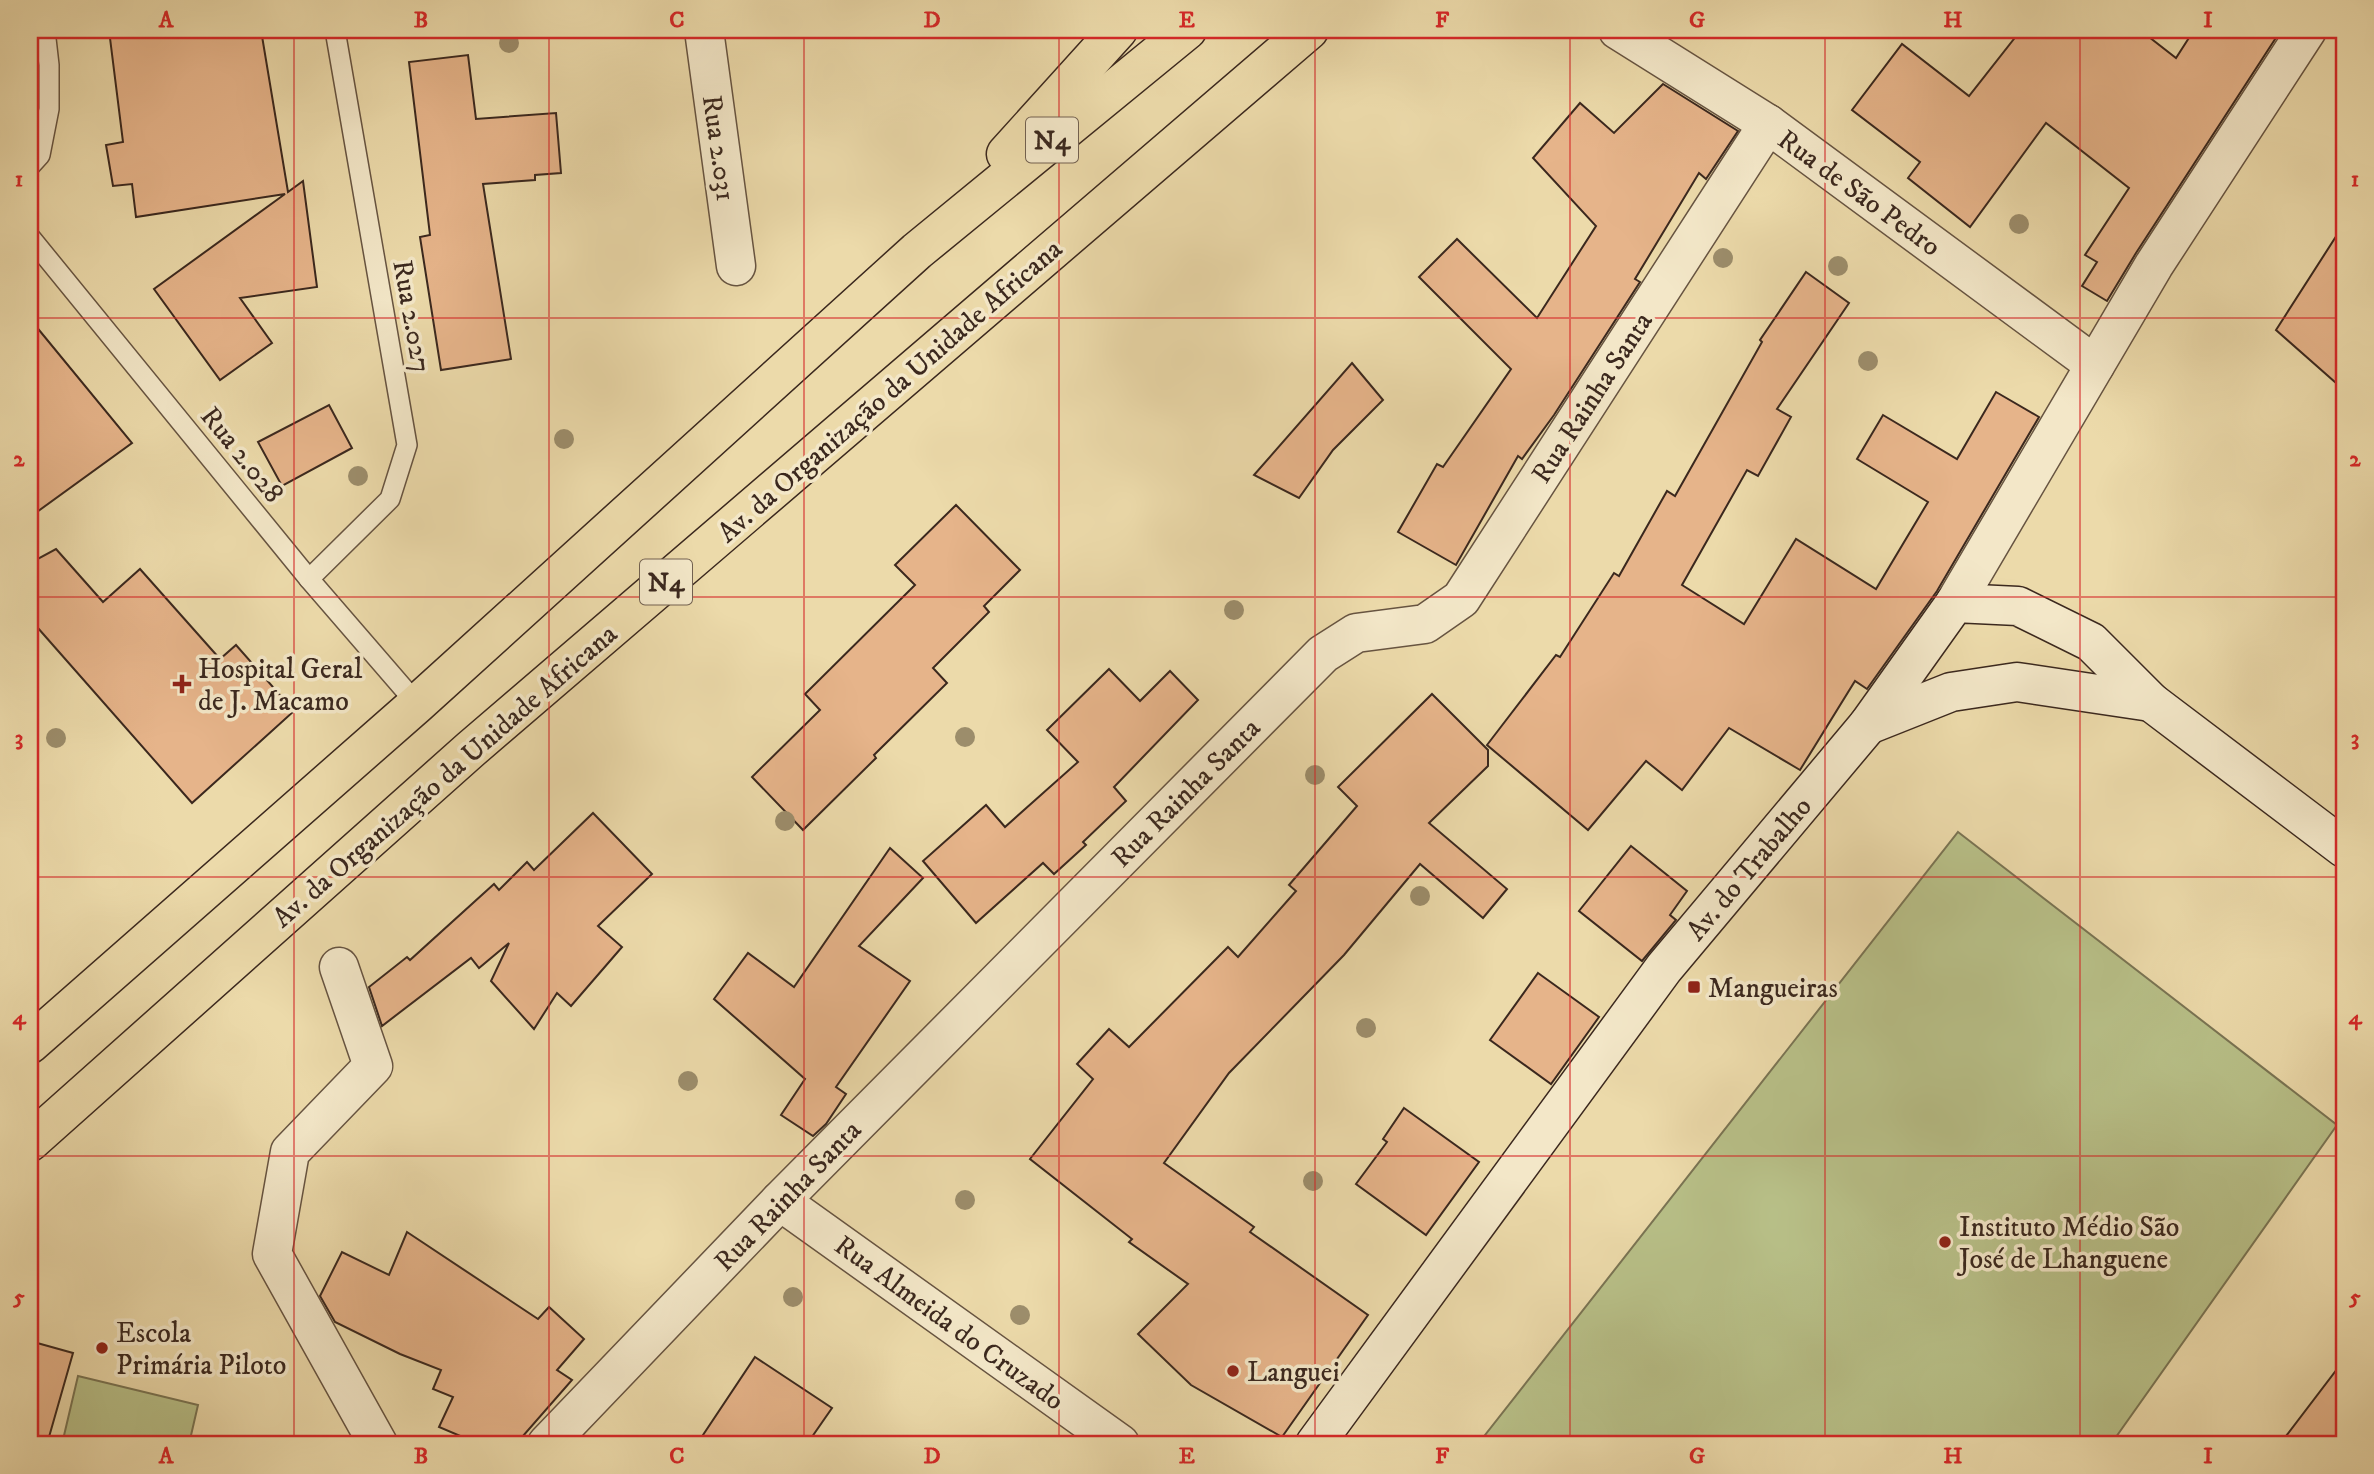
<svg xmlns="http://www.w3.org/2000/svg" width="2374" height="1474" font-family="'IM FELL DW Pica',serif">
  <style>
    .green { fill: #b8c088; stroke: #7a7453; stroke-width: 2 }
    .building { fill: #e6b48a; stroke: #3b281e; stroke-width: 2 }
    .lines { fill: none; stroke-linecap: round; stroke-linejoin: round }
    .lane-casing { stroke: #675441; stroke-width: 22 }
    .street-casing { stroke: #675441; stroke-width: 41 }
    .secondary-casing { stroke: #3b281e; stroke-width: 41 }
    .highway-casing { stroke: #3b281e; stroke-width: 41 }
    .lane { stroke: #f3e7c8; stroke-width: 19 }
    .street { stroke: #f3e7c8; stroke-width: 38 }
    .secondary { stroke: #f3e7c8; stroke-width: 38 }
    .highway { stroke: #ecdaaa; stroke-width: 38 }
    .tree { fill: #9c8d6b }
    .grid { fill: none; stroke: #d62828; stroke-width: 2; stroke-opacity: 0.55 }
    .poi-dot { fill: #8f2418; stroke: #f3e7c8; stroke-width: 2.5 }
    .labels { text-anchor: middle; stroke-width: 7; stroke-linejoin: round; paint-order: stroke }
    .shield { fill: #f3e7c8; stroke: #726151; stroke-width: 2 }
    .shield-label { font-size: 26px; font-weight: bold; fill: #3b281e }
    .street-label { font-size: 28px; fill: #3b281e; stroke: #f3e7c8 }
    .poi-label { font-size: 28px; fill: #3b281e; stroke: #f3e7c8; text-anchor: start }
    .neatline { fill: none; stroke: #d62828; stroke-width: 2.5 }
    .grid-label { font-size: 23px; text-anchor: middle; font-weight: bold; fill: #d62828 }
  </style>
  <rect width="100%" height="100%" fill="#ecdaaa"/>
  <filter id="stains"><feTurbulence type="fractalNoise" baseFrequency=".00286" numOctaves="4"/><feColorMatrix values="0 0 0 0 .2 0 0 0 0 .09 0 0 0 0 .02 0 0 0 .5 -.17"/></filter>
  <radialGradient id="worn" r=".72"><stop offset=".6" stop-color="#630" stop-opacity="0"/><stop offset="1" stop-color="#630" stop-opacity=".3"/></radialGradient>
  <!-- green -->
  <g class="green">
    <polygon points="1958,832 2337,1125 2111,1444 1478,1444"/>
    <polygon points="78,1376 198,1405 189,1444 62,1444"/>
  </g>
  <!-- building -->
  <g class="building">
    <polygon points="109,30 261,30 288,192 303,181 317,287 240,298 272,343 220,380 154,289 285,194 136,217 132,184 113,186 106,145 123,142"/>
    <polygon points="2021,30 2140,30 2176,58 2194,30 2281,30 2136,253 2107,301 2082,286 2097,262 2085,255 2129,188 2046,123 1970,227 1908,178 1920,162 1852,110 1902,44 1969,96"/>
    <polygon points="468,55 476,119 556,113 561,173 535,175 535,180 483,184 511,359 441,370 420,237 430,235 409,62"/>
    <polygon points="1663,84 1738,131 1706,179 1699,173 1635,279 1640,282 1554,415 1522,459 1518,456 1456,565 1398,532 1437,464 1443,467 1511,369 1419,277 1457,239 1537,318 1596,226 1533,158 1580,103 1614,133"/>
    <polygon points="2344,224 2344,390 2276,330"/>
    <polygon points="1806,272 1849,303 1777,409 1791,417 1758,476 1747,470 1682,585 1744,624 1796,539 1876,589 1928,502 1857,459 1883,415 1957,459 1996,392 2039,417 1937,591 1867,689 1855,681 1800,770 1729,728 1682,790 1646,761 1588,830 1487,745 1556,655 1560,657 1614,573 1619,576 1667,491 1675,496 1762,342 1760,340"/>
    <polygon points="30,319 132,443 30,517"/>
    <polygon points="1352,363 1383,400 1333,450 1299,498 1254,475"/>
    <polygon points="329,405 352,448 282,486 258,442"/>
    <polygon points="956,505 1020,570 984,606 989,612 933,668 947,683 874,755 876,758 803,830 752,777 820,710 805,694 915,585 895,565"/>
    <polygon points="56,549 103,602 140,569 220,659 236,645 294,711 192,803 30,619 30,563"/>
    <polygon points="1109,669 1140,701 1170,671 1198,700 1114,787 1126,801 1083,842 1086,845 1054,874 1043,863 976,923 923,861 986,805 1005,827 1078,762 1047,730"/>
    <polygon points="1432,694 1488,750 1488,766 1429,823 1507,889 1483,918 1420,864 1344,955 1229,1073 1164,1163 1254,1227 1250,1232 1368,1315 1282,1437 1191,1385 1138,1334 1188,1284 1129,1242 1132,1239 1030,1159 1093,1079 1077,1064 1109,1029 1129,1047 1228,947 1238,957 1296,891 1289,885 1357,806 1338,787"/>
    <polygon points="593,813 652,874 598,926 622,947 571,1006 557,993 534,1029 491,981 509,943 479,968 471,958 382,1026 369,987 407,957 410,960 494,884 499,890 527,862 534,870"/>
    <polygon points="1631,846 1687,891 1670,915 1676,920 1642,961 1579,911"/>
    <polygon points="890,848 923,878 859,946 910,981 836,1087 846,1094 826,1124 813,1136 781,1115 805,1079 714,999 748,953 794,987"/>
    <polygon points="1538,973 1599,1017 1551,1084 1490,1040"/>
    <polygon points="1404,1108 1479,1162 1426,1235 1356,1184 1387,1142 1383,1139"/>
    <polygon points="407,1232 538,1319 549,1307 584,1339 557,1370 572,1380 516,1444 479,1444 439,1427 453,1397 433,1389 441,1370 400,1354 335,1322 320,1296 342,1252 389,1275"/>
    <polygon points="30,1341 73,1353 47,1444 30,1444"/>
    <polygon points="755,1357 832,1408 807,1444 697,1444"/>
    <polygon points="2344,1360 2344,1444 2280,1444"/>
  </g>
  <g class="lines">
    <!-- lane casing -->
    <g class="lane-casing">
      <g id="lane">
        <polyline points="30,166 40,155 49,109 49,65 45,30"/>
        <polyline points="30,237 309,579 417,704"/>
        <polyline points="309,579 390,499 407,445 335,30"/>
      </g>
    </g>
    <!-- street casing -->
    <g class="street-casing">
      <g id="street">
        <polyline points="704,30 736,266"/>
        <polyline points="1618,30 1768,124 2095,365"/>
        <polyline points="1955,603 2154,265 2307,30"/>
        <polyline points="339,967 373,1066 290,1152 272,1254 378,1444"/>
        <polyline points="780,1201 1120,1444"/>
        <polyline points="547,1444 780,1201 1323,654 1356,633 1425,624 1461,599 1768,124"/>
      </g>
    </g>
    <!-- secondary casing -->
    <g class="secondary-casing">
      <g id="secondary">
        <polyline points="1868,725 1951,692 2017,682 2151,702"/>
        <polyline points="1315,1444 1664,968 1868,725 1955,603 2018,606 2091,642 2151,702 2344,848"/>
      </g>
    </g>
    <!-- highway casing -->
    <g class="highway-casing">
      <g id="highway">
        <polyline points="1006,154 1118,30"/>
        <polyline points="30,1044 417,704 917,251 1187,30"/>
        <polyline points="30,1142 471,749 1309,30"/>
      </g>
    </g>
    <!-- lane -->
    <use href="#lane" class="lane"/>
    <!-- street -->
    <use href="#street" class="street"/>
    <!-- secondary -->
    <use href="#secondary" class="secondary"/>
    <!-- highway -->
    <use href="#highway" class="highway"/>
  </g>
  <!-- trees -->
  <g class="tree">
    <circle cx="509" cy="43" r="10"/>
    <circle cx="2019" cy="224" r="10"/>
    <circle cx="1723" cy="258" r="10"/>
    <circle cx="1838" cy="266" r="10"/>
    <circle cx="1868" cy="361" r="10"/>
    <circle cx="564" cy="439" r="10"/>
    <circle cx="358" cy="476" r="10"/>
    <circle cx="1234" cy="610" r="10"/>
    <circle cx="965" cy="737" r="10"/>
    <circle cx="56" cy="738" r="10"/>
    <circle cx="1315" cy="775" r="10"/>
    <circle cx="785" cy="821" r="10"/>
    <circle cx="1420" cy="896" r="10"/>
    <circle cx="1366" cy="1028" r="10"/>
    <circle cx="688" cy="1081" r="10"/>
    <circle cx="1313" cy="1181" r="10"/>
    <circle cx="965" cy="1200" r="10"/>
    <circle cx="793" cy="1297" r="10"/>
    <circle cx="1020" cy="1315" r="10"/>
  </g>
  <!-- grid -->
  <path class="grid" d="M294,30V1444M549,30V1444M804,30V1444M1059,30V1444M1315,30V1444M1570,30V1444M1825,30V1444M2080,30V1444M30,318H2344M30,597H2344M30,877H2344M30,1156H2344"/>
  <!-- markers -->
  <g class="poi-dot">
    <path d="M178.5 673.5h7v7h7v7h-7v7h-7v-7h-7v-7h7z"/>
    <rect x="1687" y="980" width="14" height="14" rx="3.5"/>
    <circle cx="1945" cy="1242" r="7"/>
    <circle cx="102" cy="1348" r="7"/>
    <circle cx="1233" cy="1371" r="7"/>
  </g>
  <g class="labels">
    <!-- shield labels -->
    <g class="shield">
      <rect x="1026" y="117.5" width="52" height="45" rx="5"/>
      <rect x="640" y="559.5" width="52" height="45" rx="5"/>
    </g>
    <g class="shield-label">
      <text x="1052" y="149">N4</text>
      <text x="666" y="591">N4</text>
    </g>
    <!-- street labels -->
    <g class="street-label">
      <text transform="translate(720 148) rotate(82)" y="10">Rua 2.031</text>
      <text transform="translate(1860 192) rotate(36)" y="10">Rua de São Pedro</text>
      <text transform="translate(413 316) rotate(80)" y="10">Rua 2.027</text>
      <text transform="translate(889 390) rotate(-41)" y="10">Av. da Organização da Unidade Africana</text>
      <text transform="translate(1591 397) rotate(-57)" y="10">Rua Rainha Santa</text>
      <text transform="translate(243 454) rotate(51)" y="10">Rua 2.028</text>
      <text transform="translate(444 775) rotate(-41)" y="10">Av. da Organização da Unidade Africana</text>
      <text transform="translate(1185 792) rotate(-45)" y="10">Rua Rainha Santa</text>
      <text transform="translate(1748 868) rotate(-50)" y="10">Av. do Trabalho</text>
      <text transform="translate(787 1195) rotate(-46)" y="10">Rua Rainha Santa</text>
      <text transform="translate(950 1322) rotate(36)" y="10">Rua Almeida do Cruzado</text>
    </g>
    <!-- poi labels -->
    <g class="poi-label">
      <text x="198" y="678">Hospital Geral<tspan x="198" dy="32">de J. Macamo</tspan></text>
      <text x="1708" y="997">Mangueiras</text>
      <text x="1959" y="1236">Instituto Médio São<tspan x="1959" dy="32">José de Lhanguene</tspan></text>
      <text x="116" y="1342">Escola<tspan x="116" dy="32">Primária Piloto</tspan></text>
      <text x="1247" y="1381">Languei</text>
    </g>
  </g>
  <!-- margin -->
  <rect width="2374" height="1474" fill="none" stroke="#ecdaaa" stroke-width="77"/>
  <rect x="38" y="38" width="2298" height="1398" class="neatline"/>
  <g class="grid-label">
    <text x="166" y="27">A</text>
    <text x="421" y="27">B</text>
    <text x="677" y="27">C</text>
    <text x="932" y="27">D</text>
    <text x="1187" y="27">E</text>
    <text x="1442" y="27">F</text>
    <text x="1697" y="27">G</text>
    <text x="1953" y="27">H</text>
    <text x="2208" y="27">I</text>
    <text x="19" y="186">1</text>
    <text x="2355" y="186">1</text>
    <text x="19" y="466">2</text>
    <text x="2355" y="466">2</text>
    <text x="19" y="745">3</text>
    <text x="2355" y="745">3</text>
    <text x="19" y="1024">4</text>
    <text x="2355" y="1024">4</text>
    <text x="19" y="1304">5</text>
    <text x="2355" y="1304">5</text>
    <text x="166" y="1463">A</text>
    <text x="421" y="1463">B</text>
    <text x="677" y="1463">C</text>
    <text x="932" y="1463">D</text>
    <text x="1187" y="1463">E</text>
    <text x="1442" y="1463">F</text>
    <text x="1697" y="1463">G</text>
    <text x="1953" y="1463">H</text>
    <text x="2208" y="1463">I</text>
  </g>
  <rect width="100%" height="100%" filter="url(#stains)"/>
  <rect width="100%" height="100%" fill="url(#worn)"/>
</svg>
